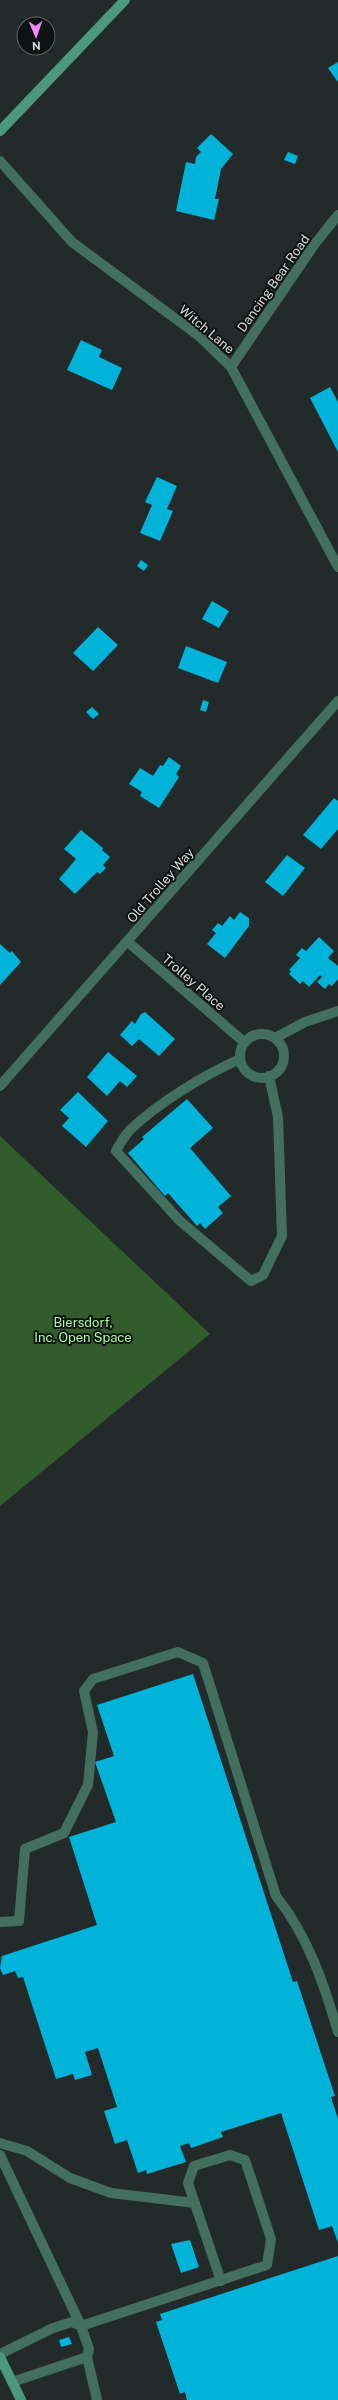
<svg xmlns="http://www.w3.org/2000/svg" width="338" height="2400" font-family="'Public Sans',sans-serif">
  <style>
    .green { fill: #335c2c }
    .building { fill: #01b3d9 }
    .lines { fill: none; stroke-linecap: round; stroke-linejoin: round }
    .lane { stroke: #43705e; stroke-width: 10 }
    .street { stroke: #43705e; stroke-width: 10 }
    .secondary { stroke: #4c987c; stroke-width: 10 }
    .labels { text-anchor: middle; stroke-width: 4; stroke-linejoin: round; paint-order: stroke }
    .street-label { font-size: 13px; fill: #d8dedd; stroke: #0f1212 }
    .park-label { font-size: 13px; fill: #a5fd97; stroke: #0f1212 }
  </style>
  <rect width="100%" height="100%" fill="#222b2a"/>
  <!-- green -->
  <polygon class="green" points="0,1136 210,1334 0,1506"/>
  <!-- building -->
  <g class="building">
    <polygon points="338,62 338,81 337,81 328,68"/>
    <polygon points="211,134 233,154 221,169 215,199 219,199 214,220 176,211 186,162 195,164 196,157 201,152 197,148"/>
    <polygon points="288,152 298,156 295,164 284,160"/>
    <polygon points="81,340 102,350 99,357 122,368 112,390 67,370"/>
    <polygon points="330,387 338,402 338,452 310,398"/>
    <polygon points="157,477 177,486 167,509 173,511 160,541 140,533 152,505 145,502"/>
    <polygon points="141,560 148,565 144,571 137,566"/>
    <polygon points="212,601 229,611 219,628 202,619"/>
    <polygon points="98,627 118,645 93,671 73,653"/>
    <polygon points="186,646 227,662 218,683 178,668"/>
    <polygon points="203,700 209,702 206,712 200,710"/>
    <polygon points="92,707 99,714 93,719 86,712"/>
    <polygon points="169,757 181,766 176,774 179,777 159,808 140,796 142,792 129,784 140,768 153,776 160,765 163,766"/>
    <polygon points="334,798 338,801 338,829 321,849 303,835"/>
    <polygon points="81,830 103,848 102,850 110,857 103,865 106,868 100,874 97,872 75,894 59,879 76,859 64,849"/>
    <polygon points="287,855 305,868 283,896 265,882"/>
    <polygon points="240,912 249,918 249,926 225,958 207,944 216,933 212,930 218,923 222,926 230,916 234,920"/>
    <polygon points="319,937 334,951 328,958 338,966 338,979 332,986 329,984 325,989 317,982 322,977 320,975 309,987 303,981 300,984 289,974 291,971 289,970 300,958 296,955 302,948 306,951"/>
    <polygon points="0,944 10,953 12,951 21,962 0,985"/>
    <polygon points="145,1012 175,1039 159,1056 139,1039 132,1046 120,1035 132,1021 135,1024 141,1014"/>
    <polygon points="108,1052 137,1076 127,1087 120,1081 107,1096 87,1077"/>
    <polygon points="78,1092 108,1121 86,1147 62,1126 69,1118 60,1110"/>
    <polygon points="187,1099 213,1128 190,1148 231,1196 218,1207 223,1213 205,1229 200,1223 197,1226 168,1193 165,1196 128,1153 144,1139 142,1137"/>
    <polygon points="193,1674 293,1982 297,1981 335,2096 331,2097 338,2119 338,2243 332,2226 319,2230 281,2113 221,2132 223,2137 191,2148 189,2143 180,2146 186,2162 147,2174 146,2170 138,2173 127,2140 115,2144 104,2111 117,2107 98,2048 85,2052 92,2075 75,2080 73,2074 56,2079 23,1977 18,1978 15,1971 3,1975 0,1968 2,1956 97,1925 69,1837 116,1822 95,1762 114,1756 97,1705"/>
    <polygon points="190,2240 199,2267 181,2273 171,2244"/>
    <polygon points="338,2256 338,2400 187,2400 185,2392 180,2394 156,2322 162,2320 160,2314"/>
    <polygon points="69,2337 72,2344 61,2347 59,2340"/>
  </g>
  <g class="lines">
    <!-- lane -->
    <g class="lane">
      <polyline points="275,1038 305,1022 338,1011"/>
      <path d="M240,1059C204,1075 158,1103 130,1130C124,1136 120,1144 116,1151L180,1221L251,1281L263,1275L282,1236L278,1117L269,1076"/>
      <path d="M0,1922L19,1921L25,1849L64,1833L88,1785L93,1732L84,1691L93,1679L178,1652L203,1663L276,1896C308,1936 324,1984 338,2032"/>
      <polyline points="0,2143 27,2151 70,2178 111,2193 195,2203"/>
      <polyline points="0,2155 81,2326 267,2265 271,2239 245,2160 230,2155 194,2166 188,2183 221,2281"/>
      <polyline points="0,2354 53,2328 72,2322 81,2326 89,2349 87,2357 12,2382"/>
      <polyline points="87,2357 97,2400"/>
    </g>
    <!-- street -->
    <g class="street">
      <polyline points="0,161 72,242 199,336 231,367 338,567"/>
      <polyline points="231,367 314,245 338,215"/>
      <polyline points="128,942 244,1042"/>
      <circle cx="262" cy="1056" r="22"/>
      <polyline points="0,1086 338,701"/>
    </g>
    <!-- secondary -->
    <g class="secondary">
      <polyline points="0,131 125,0"/>
      <polyline points="0,2357 21,2400"/>
    </g>
  </g>
  <g class="labels">
    <!-- street labels -->
    <g class="street-label">
      <text transform="translate(273 283) rotate(-55)" y="5">Dancing Bear Road</text>
      <text transform="translate(207 329) rotate(40)" y="5">Witch Lane</text>
      <text transform="translate(160 885) rotate(-49)" y="5">Old Trolley Way</text>
      <text transform="translate(194 982) rotate(41)" y="5">Trolley Place</text>
    </g>
    <!-- park labels -->
    <g class="park-label">
      <text x="83" y="1327">Biersdorf,<tspan x="83" dy="15">Inc. Open Space</tspan></text>
    </g>
  </g>
  <!-- north arrow -->
  <g transform="translate(36 36) rotate(178)"><circle r="19" fill="#0f1212" stroke="#5f6463"/>
  <path d="M0-3L7 15L0 10L-7 15Z" fill="#f08bf6"/>
  <text y="-6" font-size="11" font-weight="bold" text-anchor="middle" fill="#d8dedd">N</text>
  </g>
</svg>
